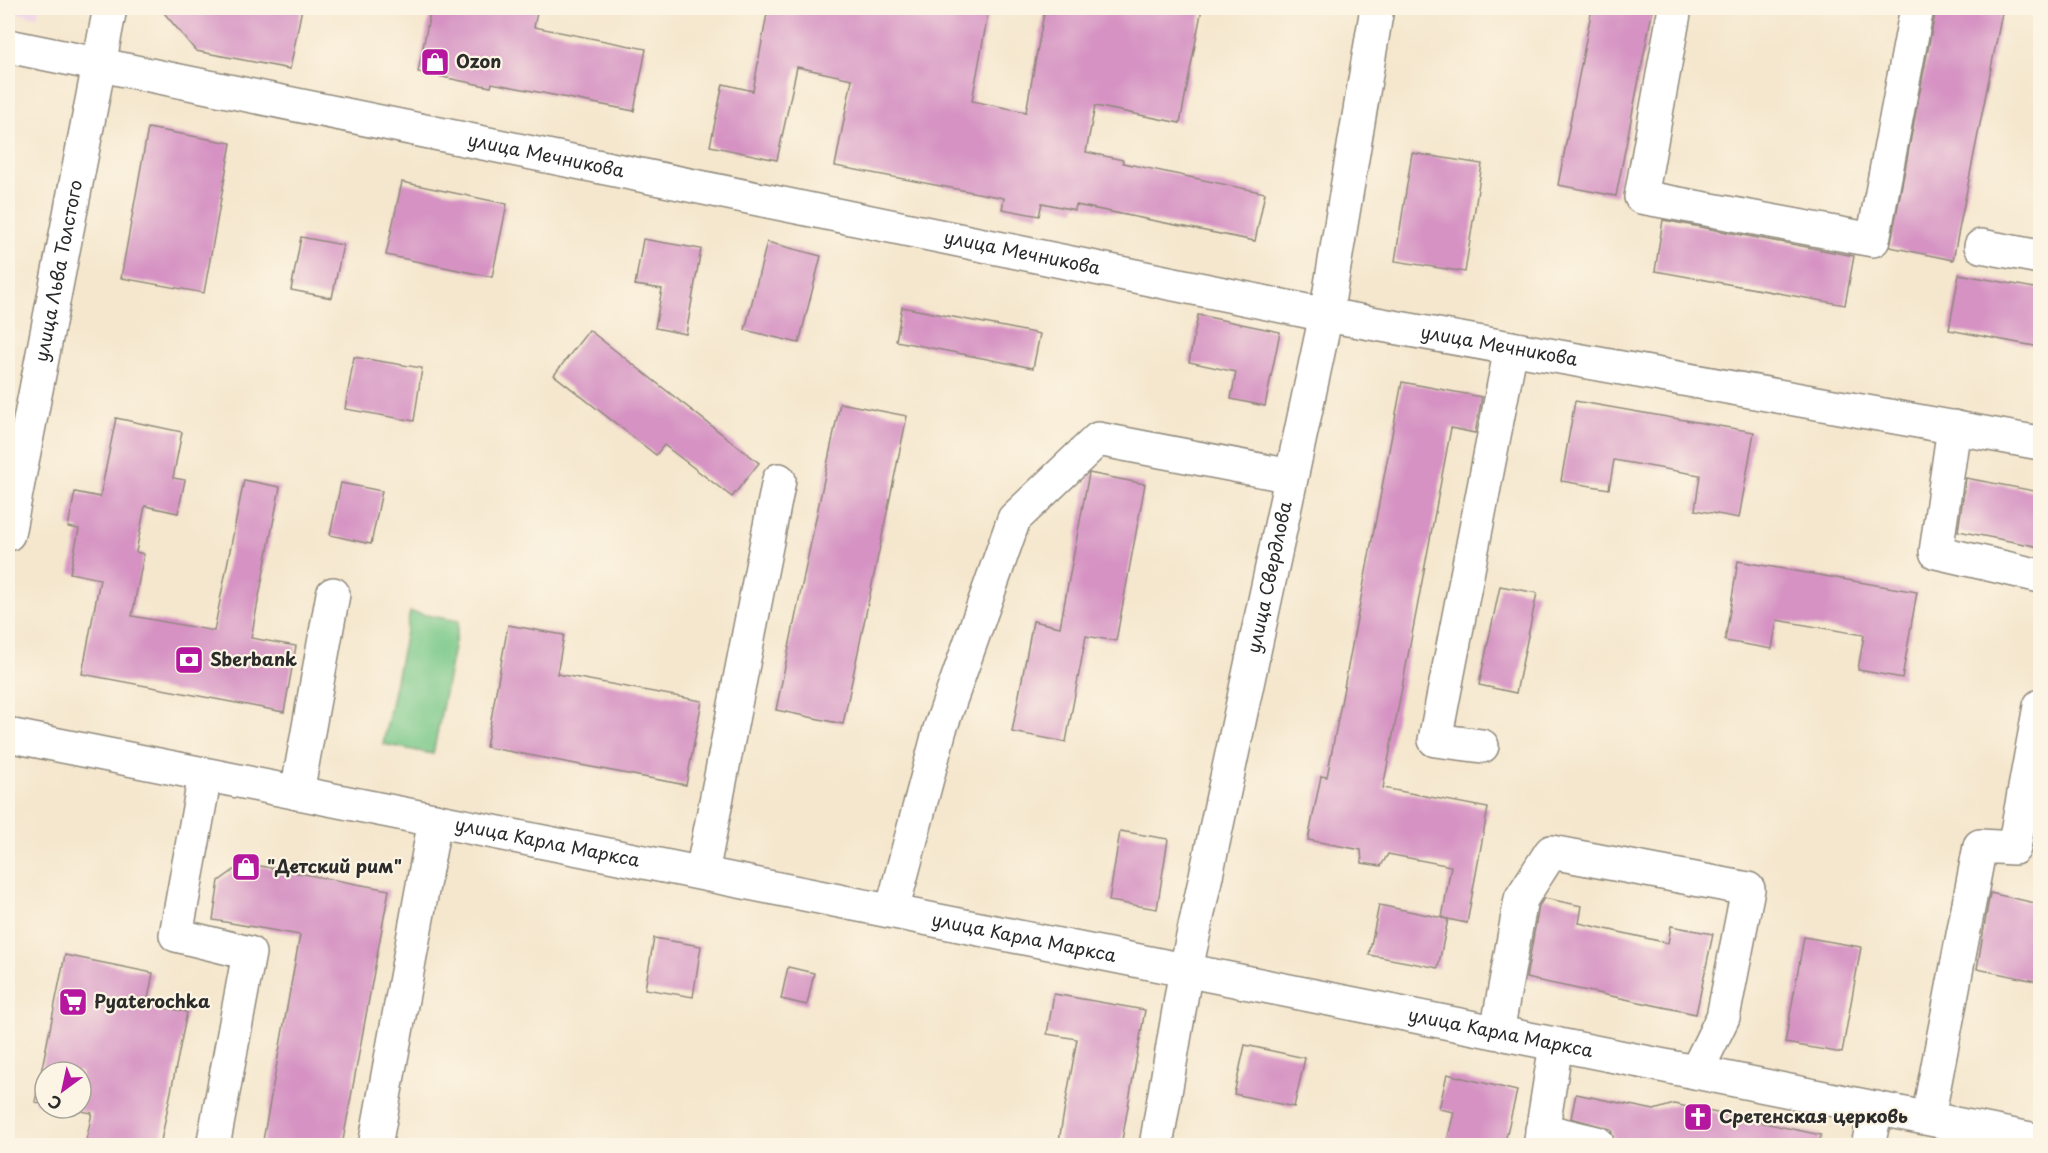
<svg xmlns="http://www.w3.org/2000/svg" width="2048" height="1153" font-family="'Playpen Sans',sans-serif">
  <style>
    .built { fill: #efd0e6 }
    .green { fill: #78c888; stroke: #527a5a; stroke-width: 1.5 }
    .building { fill: #d592c3 }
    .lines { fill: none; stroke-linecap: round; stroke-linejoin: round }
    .minor-casing { stroke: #90897c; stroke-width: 36 }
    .minor { stroke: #fff; stroke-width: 33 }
    .labels { text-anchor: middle; stroke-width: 4.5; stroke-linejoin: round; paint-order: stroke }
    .poi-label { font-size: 18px; font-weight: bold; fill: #2b2b2b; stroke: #fcf5e5; text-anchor: start }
    .street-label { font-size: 18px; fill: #2b2b2b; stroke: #fcf5e5 }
  </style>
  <rect width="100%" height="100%" fill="#fcf5e5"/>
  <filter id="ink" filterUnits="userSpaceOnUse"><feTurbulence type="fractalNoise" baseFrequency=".0167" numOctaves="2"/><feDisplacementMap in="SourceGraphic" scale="12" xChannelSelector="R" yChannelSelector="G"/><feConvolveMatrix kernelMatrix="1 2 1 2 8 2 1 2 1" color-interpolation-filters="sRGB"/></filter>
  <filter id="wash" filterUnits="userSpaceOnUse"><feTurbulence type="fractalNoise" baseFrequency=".008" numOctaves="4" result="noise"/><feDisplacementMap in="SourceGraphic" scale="24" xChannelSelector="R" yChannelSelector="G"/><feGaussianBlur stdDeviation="1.35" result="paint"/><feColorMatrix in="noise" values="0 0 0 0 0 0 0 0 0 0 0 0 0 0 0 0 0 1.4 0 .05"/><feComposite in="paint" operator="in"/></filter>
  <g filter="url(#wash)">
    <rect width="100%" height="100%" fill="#f5e7ce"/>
    <!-- built -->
    <polygon class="built" points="8,8 39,8 37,17 8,11"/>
    <!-- green -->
    <polygon class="green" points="410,612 459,621 433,754 383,744"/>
    <g id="blocks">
      <!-- building -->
      <g class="building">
        <polygon points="160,8 302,8 290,69 196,51"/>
        <polygon points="431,8 475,15 476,8 538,8 534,27 646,49 634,111 492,83 491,87 418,72"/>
        <polygon points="768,8 989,8 972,101 1026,112 1045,8 1202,8 1180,123 1095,106 1086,152 1123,160 1123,163 1265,193 1255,241 1076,205 1075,210 1042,203 1039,216 1002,209 1004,198 835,166 852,79 797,67 777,160 710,146 723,84 753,91"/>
        <polygon points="1592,8 1653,8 1616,196 1558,185"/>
        <polygon points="1936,8 2003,8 1953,260 1890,247"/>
        <polygon points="148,128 231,143 204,293 121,278"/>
        <polygon points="1412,153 1482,164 1465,272 1395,261"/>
        <polygon points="402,182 507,204 492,277 386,255"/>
        <polygon points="1663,220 1854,256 1845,305 1655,271"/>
        <polygon points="301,237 343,245 332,298 291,290"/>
        <polygon points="643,239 701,249 686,334 655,328 662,289 635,285"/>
        <polygon points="767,242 821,256 799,343 745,330"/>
        <polygon points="1959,274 2040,289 2040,347 1949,330"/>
        <polygon points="902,307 1040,334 1033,368 896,341"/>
        <polygon points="1198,315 1280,332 1265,406 1231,399 1236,372 1189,362"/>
        <polygon points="589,330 759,463 732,497 664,445 656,455 554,375"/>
        <polygon points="354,357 422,368 414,421 345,409"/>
        <polygon points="1402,382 1482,397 1475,433 1451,428 1383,788 1488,808 1467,923 1442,918 1451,866 1388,854 1381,866 1362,863 1361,850 1308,840 1321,776 1327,777"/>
        <polygon points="1575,401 1754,432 1739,518 1695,510 1700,475 1614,460 1609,489 1561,481"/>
        <polygon points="840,403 907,416 843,724 776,710"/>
        <polygon points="116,418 182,432 173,478 185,480 178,513 145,506 136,552 144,554 132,616 214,631 244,480 280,487 251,638 296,646 284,712 82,674 100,579 70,573 79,529 68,527 75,492 100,497"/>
        <polygon points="1089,473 1145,484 1116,641 1086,636 1066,742 1012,732 1033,621 1060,627"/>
        <polygon points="1966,478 2040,492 2040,547 1958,531"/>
        <polygon points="341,483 382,491 371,544 330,535"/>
        <polygon points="1738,561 1917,592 1902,678 1858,670 1864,635 1777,620 1772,649 1725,641"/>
        <polygon points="1500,586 1537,593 1516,693 1479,685"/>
        <polygon points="508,625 564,635 557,674 702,701 686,785 486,747"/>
        <polygon points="1120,831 1168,839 1157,909 1109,901"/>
        <polygon points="244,863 389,890 342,1146 262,1146 300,935 213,920 219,881"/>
        <polygon points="1990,893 2040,904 2040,982 1977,969"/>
        <polygon points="1544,898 1582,906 1579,923 1668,943 1671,926 1713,934 1696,1014 1526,978 1539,906"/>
        <polygon points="1379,905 1448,919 1438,968 1369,955"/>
        <polygon points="1804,937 1861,947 1842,1053 1785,1043"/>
        <polygon points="654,938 701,946 693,997 645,989"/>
        <polygon points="65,955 153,973 147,1004 187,1012 160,1146 85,1146 92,1113 65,1108 81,1108 81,1072 45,1072 45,1104 35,1102"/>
        <polygon points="788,967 814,973 807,1005 781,999"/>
        <polygon points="1054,994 1145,1010 1121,1146 1058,1146 1077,1039 1047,1034"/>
        <polygon points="1245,1045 1305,1058 1294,1107 1234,1094"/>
        <polygon points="1447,1074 1517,1091 1504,1146 1446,1146 1454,1112 1439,1109"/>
        <polygon points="1576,1094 1654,1110 1674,1104 1821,1135 1819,1146 1615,1146 1611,1129 1571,1118"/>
      </g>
    </g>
  </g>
  <g filter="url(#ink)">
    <use href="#blocks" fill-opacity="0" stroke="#90897c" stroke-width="1.5"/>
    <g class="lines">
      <!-- minor casing -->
      <g class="minor-casing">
        <g id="minor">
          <polyline points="1675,8 1641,197 1873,240 1917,8"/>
          <path id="s1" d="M8,46L1326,315L2040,443"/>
          <polyline points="1981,246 2040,257"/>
          <polyline points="1954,427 1936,552 2040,576"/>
          <path id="s2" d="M8,534L110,8"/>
          <path id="s3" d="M8,735L2040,1141"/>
          <polyline points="1482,746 1435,740 1511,348"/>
          <polyline points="205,775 176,935 249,953 213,1146"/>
          <polyline points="297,793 333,594"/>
          <polyline points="702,873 779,480"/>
          <polyline points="892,911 940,729 1014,519 1098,439 1291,476"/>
          <polyline points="1497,1032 1521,899 1551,852 1748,889 1723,1017 1696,1072"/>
          <polyline points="1928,1118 1980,846 2014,848 2040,706"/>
          <polyline points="1542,1130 1597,1143 1596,1146"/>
          <polyline points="375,1146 435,820"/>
          <path id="s4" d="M1156,1146L1186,969L1326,315L1377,8"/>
          <polyline points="1540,1146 1556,1044"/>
          <polyline points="1868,1146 1876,1108"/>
        </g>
      </g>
      <!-- minor -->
      <use href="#minor" class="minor"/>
    </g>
  </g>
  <!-- icons -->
  <defs>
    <g id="shop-square" transform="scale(1.5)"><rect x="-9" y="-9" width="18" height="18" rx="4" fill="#b5179e" stroke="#fcf5e5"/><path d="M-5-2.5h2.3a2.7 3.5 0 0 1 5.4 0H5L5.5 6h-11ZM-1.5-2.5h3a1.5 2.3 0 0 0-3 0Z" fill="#fff"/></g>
    <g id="bank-square" transform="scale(1.5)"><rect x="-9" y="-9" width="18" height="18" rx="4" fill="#b5179e" stroke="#fcf5e5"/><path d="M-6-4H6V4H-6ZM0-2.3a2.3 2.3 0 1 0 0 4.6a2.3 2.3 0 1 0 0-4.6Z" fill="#fff"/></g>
    <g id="supermarket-square" transform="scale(1.5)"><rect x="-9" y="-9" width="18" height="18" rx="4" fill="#b5179e" stroke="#fcf5e5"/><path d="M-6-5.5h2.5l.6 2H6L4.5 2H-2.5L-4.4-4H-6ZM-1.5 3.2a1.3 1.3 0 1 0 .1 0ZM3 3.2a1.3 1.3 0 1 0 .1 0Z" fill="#fff"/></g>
    <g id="church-square" transform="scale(1.5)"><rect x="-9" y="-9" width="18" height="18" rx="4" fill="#b5179e" stroke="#fcf5e5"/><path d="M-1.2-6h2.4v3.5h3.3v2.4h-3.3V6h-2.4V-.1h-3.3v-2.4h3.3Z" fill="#fff"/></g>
  </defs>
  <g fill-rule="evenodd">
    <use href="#shop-square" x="435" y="62"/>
    <use href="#bank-square" x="189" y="660"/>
    <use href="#shop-square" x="246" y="867"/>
    <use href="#supermarket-square" x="73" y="1002"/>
    <use href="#church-square" x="1698" y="1117"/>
  </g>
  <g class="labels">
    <!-- poi labels -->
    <g class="poi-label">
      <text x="456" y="68">Ozon</text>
      <text x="210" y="666">Sberbank</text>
      <text x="267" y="873">"Детский рим"</text>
      <text x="94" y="1008">Pyaterochka</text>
      <text x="1719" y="1123">Сретенская церковь</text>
    </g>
    <!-- street labels -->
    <g class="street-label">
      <text dy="6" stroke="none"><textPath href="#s1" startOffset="549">улица Мечникова</textPath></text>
      <text dy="6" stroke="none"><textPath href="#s1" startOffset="1035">улица Мечникова</textPath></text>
      <text dy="6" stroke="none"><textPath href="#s2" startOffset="268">улица Льва Толстого</textPath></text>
      <text dy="6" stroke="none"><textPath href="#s1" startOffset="1521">улица Мечникова</textPath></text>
      <text dy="6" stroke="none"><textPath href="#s4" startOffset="580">улица Свердлова</textPath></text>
      <text dy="6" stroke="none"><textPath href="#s3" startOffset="550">улица Карла Маркса</textPath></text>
      <text dy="6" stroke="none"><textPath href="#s3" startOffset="1036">улица Карла Маркса</textPath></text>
      <text dy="6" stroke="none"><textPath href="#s3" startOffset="1522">улица Карла Маркса</textPath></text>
    </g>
  </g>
  <!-- margin -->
  <rect width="2048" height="1153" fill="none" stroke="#fcf5e5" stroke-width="30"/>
  <!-- north arrow -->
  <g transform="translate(63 1090) rotate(213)"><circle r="28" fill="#fcf5e5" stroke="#a8a49b" stroke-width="1.5"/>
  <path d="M0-4.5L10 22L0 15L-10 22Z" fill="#b5179e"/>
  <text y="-9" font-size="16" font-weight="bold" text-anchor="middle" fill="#2b2b2b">С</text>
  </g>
</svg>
